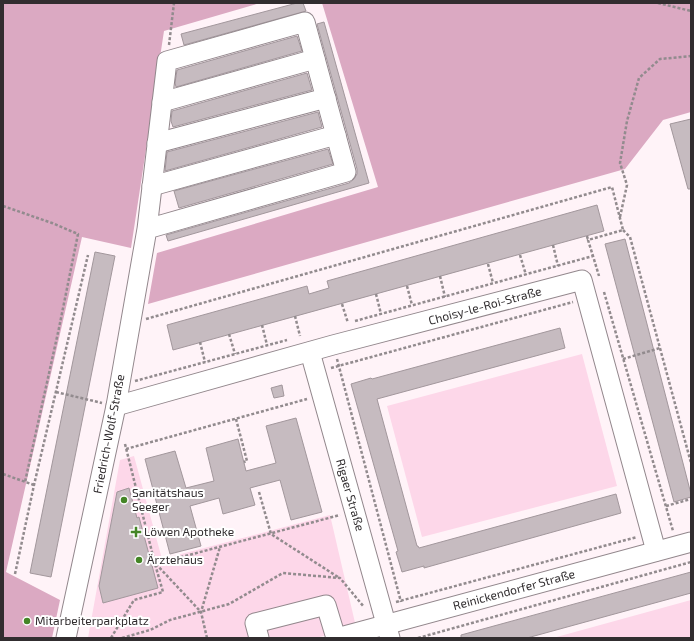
<svg xmlns="http://www.w3.org/2000/svg" width="694" height="641" font-family="'Exo 2',sans-serif">
  <style>
    .green { fill: #fdd7e9 }
    .forest { fill: #dba9c2 }
    .building { fill: #c6bbc0; stroke: #a2979c }
    .lines { fill: none; stroke-linecap: round; stroke-linejoin: round }
    .minor-casing { stroke: #92878c; stroke-width: 21 }
    .path { stroke: #928b8e; stroke-width: 2.5; stroke-dasharray: 3 2; stroke-linecap: butt }
    .minor { stroke: #fff; stroke-width: 19 }
    .poi-dot { fill: #448526; stroke: #fff; stroke-width: 1.5 }
    .labels { text-anchor: middle; stroke-width: 4; stroke-linejoin: round; paint-order: stroke }
    .street-label { font-size: 12px; fill: #312d2f; stroke: #fff }
    .poi-label { font-size: 12px; fill: #312d2f; stroke: #fff; text-anchor: start }
  </style>
  <rect width="100%" height="100%" fill="#fff3f8"/>
  <!-- green -->
  <g class="green">
    <polygon points="582,354 617,486 422,537 387,406"/>
    <polygon points="134,456 162,559 330,515 356,627 316,638 88,638 120,460"/>
    <polygon points="691,600 691,638 553,638"/>
  </g>
  <!-- forest -->
  <g class="forest">
    <polygon points="3,3 260,3 164,31 131,248 82,237 6,572 60,600 52,638 3,638"/>
    <polygon points="322,3 691,3 691,112 663,120 625,169 148,304 157,253 378,187"/>
  </g>
  <!-- building -->
  <g class="building">
    <polygon points="297,3 303,3 306,11 184,45 181,34"/>
    <polygon points="324,22 369,183 168,241 166,235 349,183 354,179 357,174 357,169 317,24"/>
    <polygon points="297,36 302,51 176,87 175,83 177,70"/>
    <polygon points="307,73 312,90 173,127 171,121 172,111"/>
    <polygon points="318,112 322,127 165,171 167,152"/>
    <polygon points="691,119 691,189 688,189 670,124"/>
    <polygon points="328,149 333,164 179,208 174,191"/>
    <polygon points="597,205 604,231 173,350 167,325 307,286 309,294 329,288 327,281"/>
    <polygon points="625,239 691,494 691,497 674,502 605,244"/>
    <polygon points="95,252 115,256 51,577 30,573"/>
    <polygon points="560,328 565,348 377,399 417,546 418,546 419,548 616,494 621,513 424,568 424,566 402,572 396,552 398,551 351,384 371,378 372,379"/>
    <polygon points="282,385 284,396 274,398 271,388"/>
    <polygon points="296,418 322,512 291,520 280,480 250,488 255,505 223,514 219,498 190,506 201,546 170,554 145,459 175,451 186,488 214,481 206,448 238,439 246,471 276,463 266,426"/>
    <polygon points="129,488 137,518 139,517 158,588 103,603 99,586 117,492"/>
    <polygon points="691,572 691,593 527,638 461,638 461,635"/>
  </g>
  <g class="lines">
    <!-- minor casing -->
    <g class="minor-casing">
      <g id="minor">
        <polyline points="162,102 315,59"/>
        <polyline points="157,143 326,98"/>
        <polyline points="152,186 336,135"/>
        <polyline points="310,352 390,638"/>
        <polyline points="116,406 333,345 582,280 656,551"/>
        <polyline points="66,638 116,406 147,229 167,61 305,22 346,172 147,229"/>
        <polyline points="259,638 255,623 326,605 336,638"/>
        <polyline points="337,638 691,542"/>
      </g>
    </g>
    <!-- path -->
    <g class="path">
      <polyline points="3,3 4,3"/>
      <polyline points="658,3 691,11"/>
      <polyline points="169,45 174,3"/>
      <polyline points="3,206 52,223 78,234 59,328 25,482"/>
      <polyline points="620,217 627,185 620,163 627,121 639,78 660,59 691,56"/>
      <polyline points="623,230 630,237 691,463"/>
      <polyline points="587,236 588,240"/>
      <polyline points="553,245 558,266"/>
      <polyline points="520,255 526,275"/>
      <polyline points="488,264 493,283"/>
      <polyline points="440,276 445,297"/>
      <polyline points="407,286 412,305"/>
      <polyline points="604,292 673,531"/>
      <polyline points="376,294 381,314"/>
      <polyline points="342,304 348,323"/>
      <polyline points="295,316 300,336"/>
      <polyline points="146,319 612,187 623,230 588,240 593,256"/>
      <polyline points="355,321 593,256 599,276"/>
      <polyline points="262,325 267,345"/>
      <polyline points="229,334 235,354"/>
      <polyline points="200,342 205,362"/>
      <polyline points="337,359 401,602"/>
      <polyline points="623,359 660,348"/>
      <polyline points="331,368 573,302"/>
      <polyline points="135,381 287,340"/>
      <polyline points="56,392 102,403"/>
      <polyline points="236,419 247,461 244,462"/>
      <polyline points="125,444 155,564 340,515"/>
      <polyline points="126,449 307,399"/>
      <polyline points="3,474 34,485"/>
      <polyline points="259,492 271,534 338,577"/>
      <polyline points="666,506 691,499"/>
      <polyline points="156,564 201,612"/>
      <polyline points="15,574 34,485 88,255"/>
      <polyline points="396,602 637,537"/>
      <polyline points="111,638 134,600 163,592 155,564"/>
      <polyline points="122,638 150,630 170,620 229,604 283,573 340,578 364,607"/>
      <polyline points="207,638 201,612 220,547"/>
      <polyline points="418,638 691,562"/>
    </g>
    <!-- minor -->
    <use href="#minor" class="minor"/>
  </g>
  <!-- markers -->
  <g class="poi-dot">
    <circle cx="124" cy="500" r="4"/>
    <path d="M134 526h4v4h4v4h-4v4h-4v-4h-4v-4h4z"/>
    <circle cx="139" cy="560" r="4"/>
    <circle cx="27" cy="621" r="4"/>
  </g>
  <g class="labels">
    <!-- street labels -->
    <g class="street-label">
      <text transform="translate(485 306) rotate(-15)" y="4">Choisy-le-Roi-Straße</text>
      <text transform="translate(109 434) rotate(-79)" y="4">Friedrich-Wolf-Straße</text>
      <text transform="translate(350 495) rotate(74)" y="4">Rigaer Straße</text>
      <text transform="translate(514 590) rotate(-15)" y="4">Reinickendorfer Straße</text>
    </g>
    <!-- poi labels -->
    <g class="poi-label">
      <text x="132" y="497">Sanitätshaus<tspan x="132" dy="14">Seeger</tspan></text>
      <text x="144" y="536">Löwen Apotheke</text>
      <text x="147" y="564">Ärztehaus</text>
      <text x="35" y="625">Mitarbeiterparkplatz</text>
    </g>
  </g>
  <!-- border -->
  <rect width="694" height="641" fill="none" stroke="#312d2f" stroke-width="8"/>
</svg>
